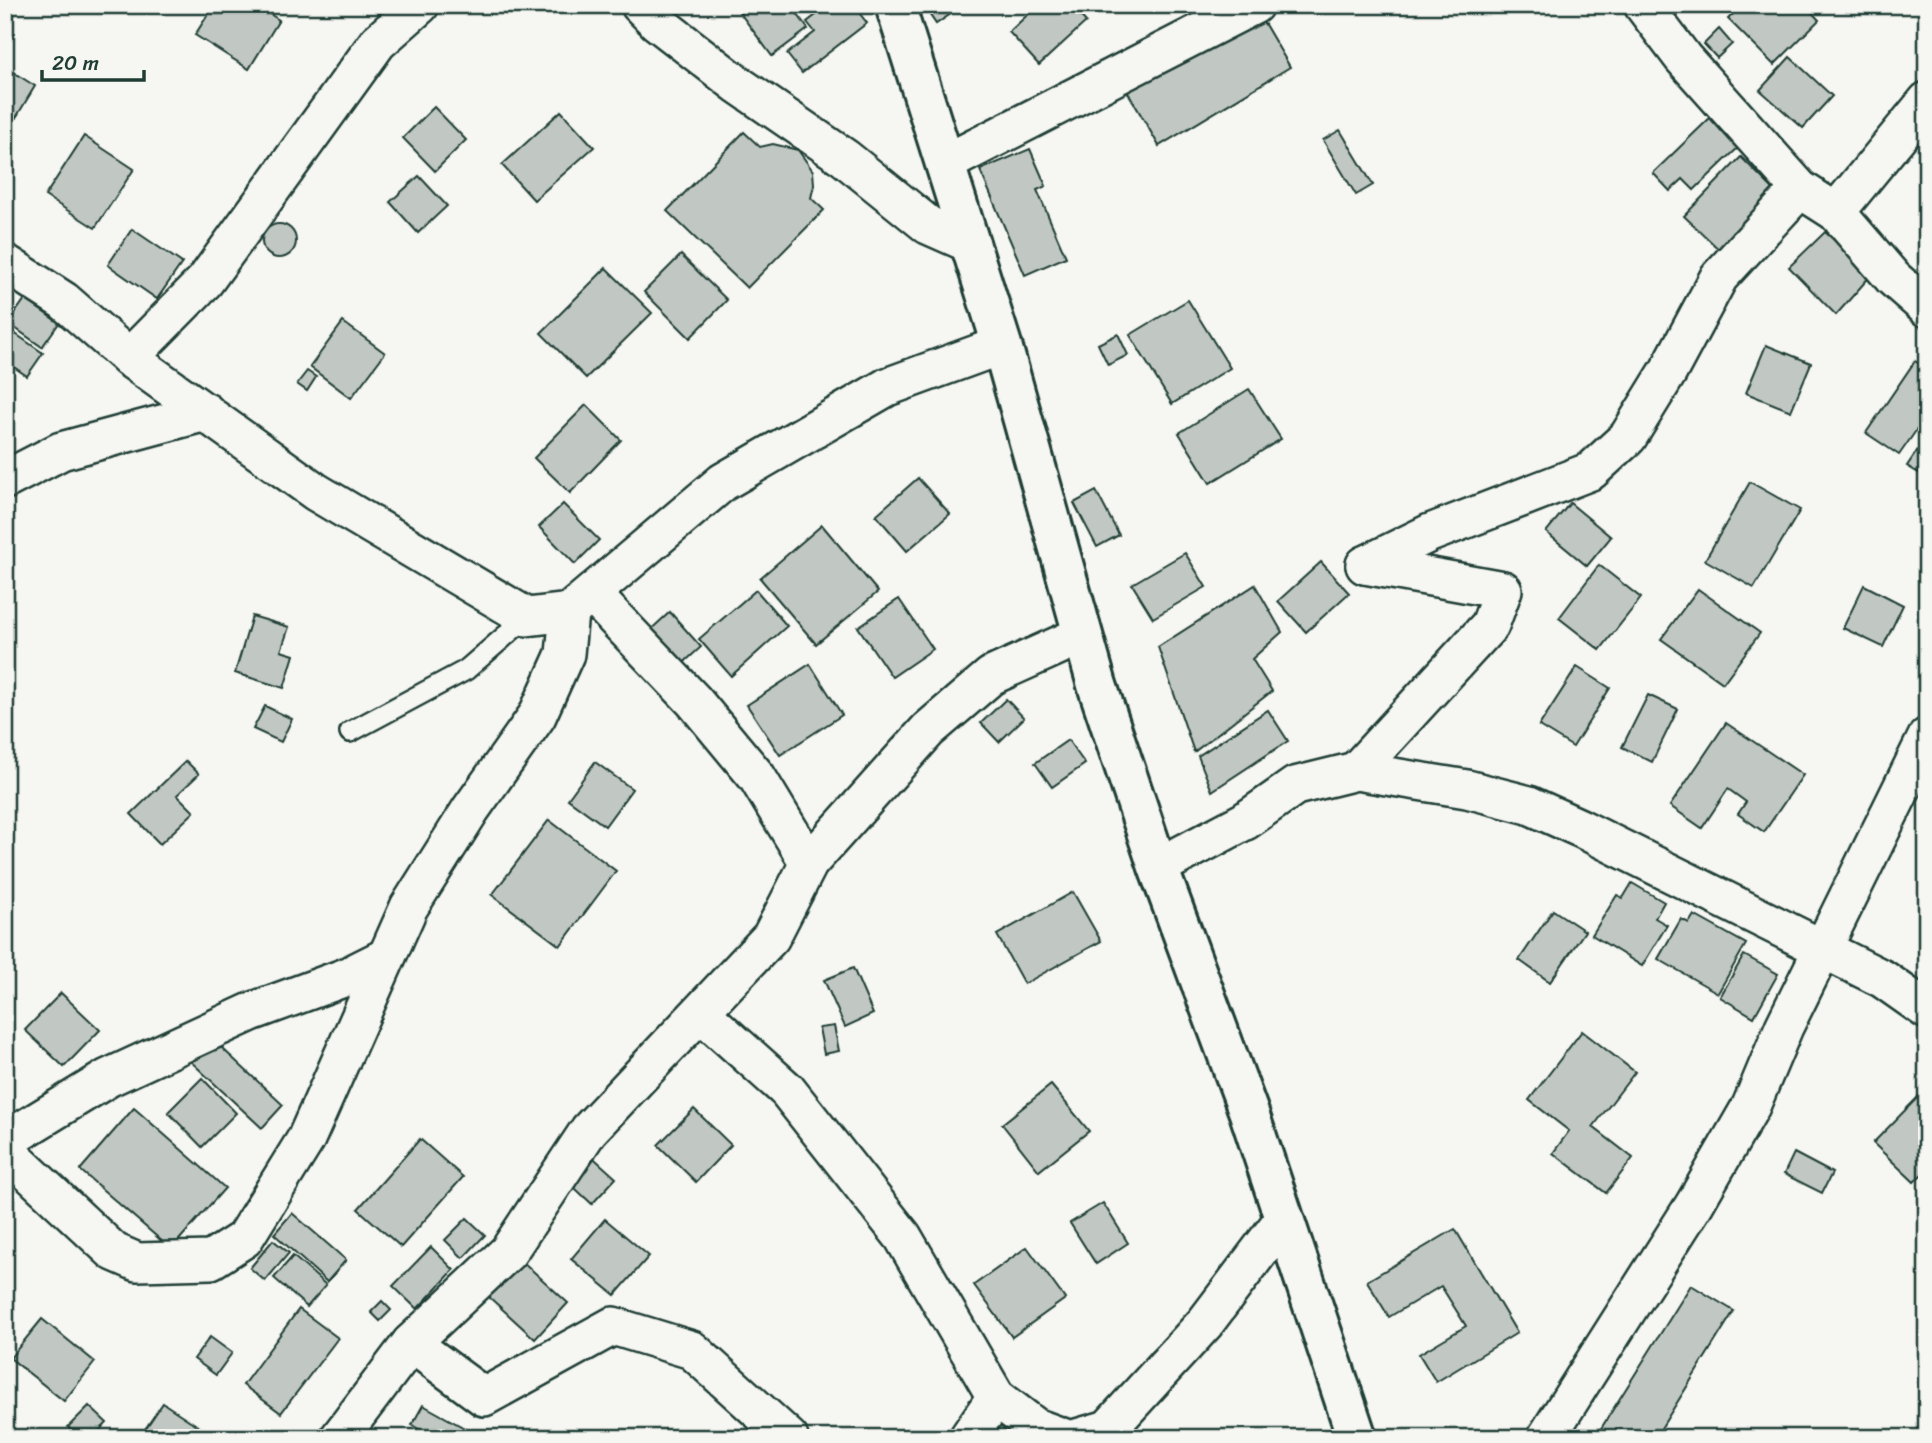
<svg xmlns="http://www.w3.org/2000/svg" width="1932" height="1443" font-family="Sriracha,sans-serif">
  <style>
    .building { fill: #c1c8c3; stroke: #1f3d34; stroke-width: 2 }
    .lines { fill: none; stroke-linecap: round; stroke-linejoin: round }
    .service-casing { stroke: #1f3d34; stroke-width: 24 }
    .minor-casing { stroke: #1f3d34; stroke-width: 42 }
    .secondary-casing { stroke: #1f3d34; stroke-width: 44 }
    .service { stroke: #f6f6f2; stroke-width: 19 }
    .minor { stroke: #f6f6f2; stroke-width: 37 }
    .secondary { stroke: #f6f6f2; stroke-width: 38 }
  </style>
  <rect width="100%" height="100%" fill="#f6f6f2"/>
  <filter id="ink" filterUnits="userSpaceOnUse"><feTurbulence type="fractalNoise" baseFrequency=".0143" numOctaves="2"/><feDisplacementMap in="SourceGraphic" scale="14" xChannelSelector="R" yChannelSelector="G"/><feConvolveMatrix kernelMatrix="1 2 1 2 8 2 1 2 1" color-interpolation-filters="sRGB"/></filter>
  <g filter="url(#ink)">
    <!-- building -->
    <g class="building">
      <polygon points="214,5 256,5 279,20 249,69 195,35"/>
      <polygon points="734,5 791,5 808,29 772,56"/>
      <polygon points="829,5 853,5 867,23 802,73 787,54 815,32 807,22"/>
      <polygon points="923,5 955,5 958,9 936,24"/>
      <polygon points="1038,5 1071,5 1086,22 1039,65 1009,32"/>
      <polygon points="1742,5 1805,5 1819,20 1774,65 1728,19"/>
      <polygon points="1257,11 1290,67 1159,146 1126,89"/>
      <polygon points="1719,29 1732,44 1717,58 1704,44"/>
      <polygon points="1790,57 1832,96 1803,128 1760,90"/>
      <polygon points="5,67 35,86 5,136"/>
      <polygon points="434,107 466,140 435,171 403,138"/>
      <polygon points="561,111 594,147 534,200 502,165"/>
      <polygon points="1713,115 1742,144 1694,190 1683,179 1670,191 1653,173"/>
      <polygon points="1340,130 1373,185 1356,195 1323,140"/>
      <polygon points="744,132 760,147 773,144 798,150 813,171 814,185 811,198 824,210 747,288 667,211"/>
      <polygon points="84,136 134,169 95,228 45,196"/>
      <polygon points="1030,149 1046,186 1037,190 1066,257 1025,275 980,170"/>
      <polygon points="1741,157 1784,200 1728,258 1684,216"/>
      <polygon points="419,176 447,206 418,233 390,202"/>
      <circle cx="279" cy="241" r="17"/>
      <polygon points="132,229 182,263 157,299 108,265"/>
      <polygon points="1825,232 1872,274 1836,315 1789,267"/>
      <polygon points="681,255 727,300 690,338 644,292"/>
      <polygon points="606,268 652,313 586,378 541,333"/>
      <polygon points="25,299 59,323 42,347 8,323"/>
      <polygon points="1188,300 1230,368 1172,404 1130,335"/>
      <polygon points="343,322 385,353 351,398 310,367"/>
      <polygon points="7,328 43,353 27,376 5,361"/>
      <polygon points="1118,334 1128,355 1108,365 1098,344"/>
      <polygon points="1766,345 1811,363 1791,411 1746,393"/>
      <polygon points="1915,361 1927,369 1927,415 1899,455 1866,433"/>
      <polygon points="307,371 316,377 307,391 297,384"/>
      <polygon points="1249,389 1281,439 1210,483 1179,433"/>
      <polygon points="586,405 621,440 570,493 534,458"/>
      <polygon points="1927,436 1927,475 1925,477 1907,466"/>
      <polygon points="918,478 950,514 907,551 876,515"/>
      <polygon points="1750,482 1800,510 1754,588 1705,560"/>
      <polygon points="1096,491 1119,535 1097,547 1074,503"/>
      <polygon points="1570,503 1611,537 1587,566 1546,532"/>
      <polygon points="563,504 599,540 575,564 539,527"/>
      <polygon points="822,525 878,592 816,644 760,578"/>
      <polygon points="1185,553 1206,587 1153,618 1132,584"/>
      <polygon points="1321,562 1349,593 1306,632 1278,601"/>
      <polygon points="1599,565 1641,598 1600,650 1559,618"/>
      <polygon points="1255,585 1282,632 1252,659 1272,691 1194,752 1158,647"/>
      <polygon points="1864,585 1903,605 1883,647 1843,628"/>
      <polygon points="1698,589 1760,633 1723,683 1661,639"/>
      <polygon points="756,590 787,626 731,676 699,639"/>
      <polygon points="899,599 933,649 892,677 858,627"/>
      <polygon points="670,612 701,647 678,668 647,633"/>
      <polygon points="252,616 289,627 281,651 294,655 284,688 235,673"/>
      <polygon points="810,664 842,715 780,755 747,705"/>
      <polygon points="1577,667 1610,688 1573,747 1539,726"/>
      <polygon points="1648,695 1678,709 1652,762 1622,747"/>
      <polygon points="1006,699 1024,718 999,742 981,723"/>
      <polygon points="265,706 292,719 281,742 253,729"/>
      <polygon points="1268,710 1288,741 1212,791 1198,756"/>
      <polygon points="1726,723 1803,775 1764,832 1738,814 1746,802 1728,789 1702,828 1670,806"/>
      <polygon points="1068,740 1085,764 1052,787 1035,763"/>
      <polygon points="186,761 199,774 177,795 194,812 160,844 131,814"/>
      <polygon points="595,762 632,789 605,826 568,799"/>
      <polygon points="549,820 616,871 560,946 492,895"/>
      <polygon points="1632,883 1664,902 1655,918 1667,925 1642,966 1592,935 1617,895 1623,898"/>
      <polygon points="1073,892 1101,941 1024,984 997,935"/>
      <polygon points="1553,910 1585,931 1550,982 1519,960"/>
      <polygon points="1694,915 1746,944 1718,993 1658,959 1681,919 1689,923"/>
      <polygon points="1744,955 1778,974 1754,1017 1720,997"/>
      <polygon points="853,968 873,1014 845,1027 824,980"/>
      <polygon points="61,993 100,1030 64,1067 25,1030"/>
      <polygon points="834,1026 839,1051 824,1054 819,1028"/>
      <polygon points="1582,1031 1635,1072 1593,1127 1633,1158 1606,1193 1553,1153 1569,1131 1529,1100"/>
      <polygon points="208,1035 283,1105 262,1128 187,1058"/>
      <polygon points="202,1078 236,1113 202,1147 168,1112"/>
      <polygon points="1051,1085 1089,1131 1039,1171 1002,1124"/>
      <polygon points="1923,1092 1927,1096 1927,1169 1914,1182 1873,1143"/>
      <polygon points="134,1108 225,1188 171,1249 80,1170"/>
      <polygon points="694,1109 731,1145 696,1182 658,1145"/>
      <polygon points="420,1139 463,1177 401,1247 358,1209"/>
      <polygon points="587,1152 616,1178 592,1204 564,1178"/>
      <polygon points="1794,1153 1832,1173 1822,1193 1784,1174"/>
      <polygon points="1103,1203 1128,1243 1096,1264 1070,1223"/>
      <polygon points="292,1213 346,1260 327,1282 274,1234"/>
      <polygon points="467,1218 485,1235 463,1258 445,1240"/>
      <polygon points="605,1219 649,1256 615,1295 571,1259"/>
      <polygon points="1455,1229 1517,1333 1436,1382 1419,1354 1466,1326 1441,1286 1389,1317 1367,1281"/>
      <polygon points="273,1240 289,1253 265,1281 250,1268"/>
      <polygon points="431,1247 454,1270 417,1309 393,1286"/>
      <polygon points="1027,1247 1065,1299 1012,1337 974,1285"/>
      <polygon points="293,1256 326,1285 307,1307 274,1278"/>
      <polygon points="522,1261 568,1303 535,1339 489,1297"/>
      <polygon points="1691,1285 1734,1311 1655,1438 1595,1438"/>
      <polygon points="382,1301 391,1310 380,1321 371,1312"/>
      <polygon points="299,1309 338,1338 281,1413 243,1385"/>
      <polygon points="42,1319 95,1362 64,1401 10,1358"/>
      <polygon points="210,1337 232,1353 216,1375 194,1359"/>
      <polygon points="163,1403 210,1434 207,1438 139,1438"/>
      <polygon points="423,1405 477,1435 476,1438 434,1438 412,1425"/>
      <polygon points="89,1406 107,1423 92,1438 80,1438 68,1427"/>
    </g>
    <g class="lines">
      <!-- service casing -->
      <g class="service-casing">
        <polyline id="service" points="350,732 466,670 527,617"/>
      </g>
      <!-- minor casing -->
      <g class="minor-casing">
        <g id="minor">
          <polyline points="640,5 657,22 737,84 845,158 928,225 971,244"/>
          <polyline points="1643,5 1683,58 1800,189 1836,212 1893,278 1927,308"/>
          <polyline points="946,163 1254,5"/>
          <polyline points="1836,212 1927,101"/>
          <polyline points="5,263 64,301 129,358 316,492 527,617 569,612 723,482 887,387 1002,345"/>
          <polyline points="129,358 205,281 378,42 420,5"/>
          <polyline points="5,480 61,451 206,412"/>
          <polyline points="1365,565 1430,533 1591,471 1628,437 1668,372 1719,277 1800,189"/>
          <polyline points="592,594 694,701 757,777 809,863"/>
          <polyline points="1356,771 1490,625 1503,590 1365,565"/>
          <polyline points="1158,867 1245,821 1295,786 1356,771 1467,789 1529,805 1580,828 1883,979 1927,1010"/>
          <polyline points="701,1013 787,1090 903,1237 996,1397 1035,1427 1065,1438"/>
          <polyline points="5,1141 108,1078 251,1012 346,977 386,957"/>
          <polyline points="5,1150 114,1252 137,1262 211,1260 244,1239 306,1139 409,907 471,809 537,716 565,654 569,612"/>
          <polyline points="411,1343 484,1397 613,1326 692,1350 789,1438"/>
          <polyline points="339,1438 411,1343 508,1252 589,1130 771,937 809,863 928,730 991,676 1082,635"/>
          <polyline points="968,1438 996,1397"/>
          <polyline points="1077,1438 1108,1429 1205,1323 1283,1220"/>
          <polyline points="1546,1438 1694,1205 1751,1106 1784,1027 1927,737"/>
        </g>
      </g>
      <!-- secondary casing -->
      <g class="secondary-casing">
        <polyline id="secondary" points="895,5 1002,345 1097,685 1158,867 1249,1113 1357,1438"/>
      </g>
      <!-- service -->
      <use href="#service" class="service"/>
      <!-- minor -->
      <use href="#minor" class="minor"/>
      <!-- secondary -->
      <use href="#secondary" class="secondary"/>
    </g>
  </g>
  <!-- margin -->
  <rect width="1932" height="1443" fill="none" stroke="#f6f6f2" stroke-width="28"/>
  <rect x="14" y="14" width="1904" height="1415" fill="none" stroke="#1f3d34" stroke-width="2.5" filter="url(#ink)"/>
  <!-- scale -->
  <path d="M42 70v10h102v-10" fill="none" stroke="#1f3d34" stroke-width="3.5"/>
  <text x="52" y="70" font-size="21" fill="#1f3d34" stroke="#f6f6f2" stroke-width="5" paint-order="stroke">20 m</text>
</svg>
